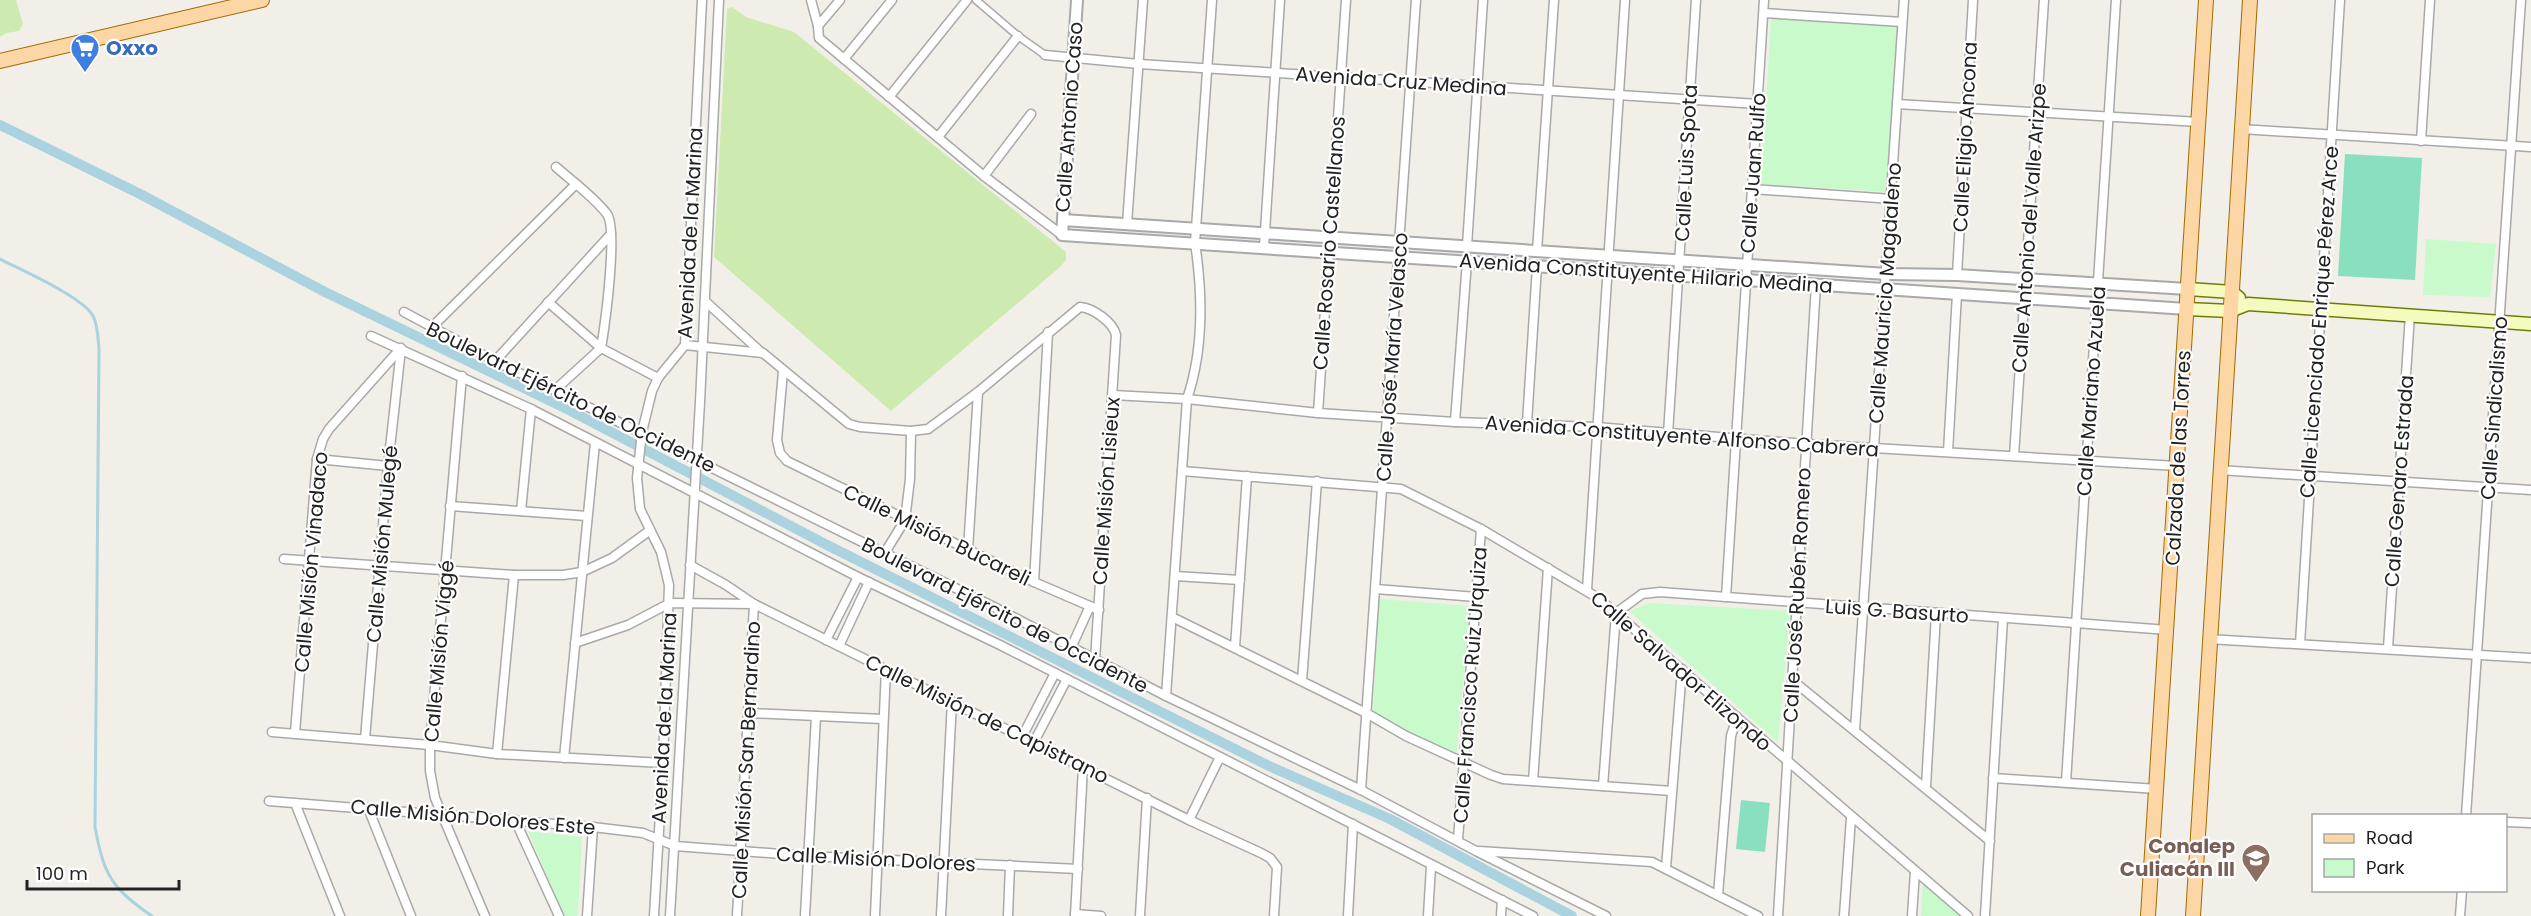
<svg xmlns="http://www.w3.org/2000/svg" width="2531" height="916" font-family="Poppins,sans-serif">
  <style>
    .grass { fill: #cdebb0 }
    .park { fill: #c8facc }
    .pitch { fill: #88e0be }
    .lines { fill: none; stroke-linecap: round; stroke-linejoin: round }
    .stream { stroke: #aad3df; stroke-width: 3 }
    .canal { stroke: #aad3df; stroke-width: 10 }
    .pedestrian-casing { stroke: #a9a9a9; stroke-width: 9 }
    .minor-casing { stroke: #a9a9a9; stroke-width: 11 }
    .tertiary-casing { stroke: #a9a9a9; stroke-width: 14 }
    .secondary-casing { stroke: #707d05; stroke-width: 15 }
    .primary-casing { stroke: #a06b00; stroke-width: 16 }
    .pedestrian { stroke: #fff; stroke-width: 6 }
    .minor { stroke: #fff; stroke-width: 8 }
    .tertiary { stroke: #fff; stroke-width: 10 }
    .secondary { stroke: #f7fabf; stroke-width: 12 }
    .primary { stroke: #fcd6a4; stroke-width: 14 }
    .labels { text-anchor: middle; stroke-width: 4.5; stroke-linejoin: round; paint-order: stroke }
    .shop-label { font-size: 20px; font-weight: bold; fill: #366cbe; stroke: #fff; text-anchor: start }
    .street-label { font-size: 20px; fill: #222; stroke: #fff }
    .education-label { font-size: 20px; font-weight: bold; fill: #785e54; stroke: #fff; text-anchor: end }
  </style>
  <rect width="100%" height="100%" fill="#f2efe9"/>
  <!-- grass -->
  <g class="grass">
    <polygon points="0,0 16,0 23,24 19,31 6,33 0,37"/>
    <polygon points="732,7 746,17 794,32 1066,252 1066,260 1060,267 891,411 714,257 727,9"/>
  </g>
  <!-- park -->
  <g class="park">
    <polygon points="1771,18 1898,26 1887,192 1761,184"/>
    <polygon points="2426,239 2496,244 2490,297 2423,295"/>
    <polygon points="1379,599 1470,606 1456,760 1373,713"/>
    <polygon points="1650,603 1790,611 1778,742 1629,611"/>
    <polygon points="528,831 582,837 578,916 564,916"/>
    <polygon points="1923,882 1963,916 1921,916"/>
  </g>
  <!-- pitch -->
  <g class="pitch">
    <polygon points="2345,154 2422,158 2415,280 2338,276"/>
    <polygon points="1741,800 1770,803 1765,852 1736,849"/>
  </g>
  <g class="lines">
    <!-- stream -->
    <path class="stream" d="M0,259C21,270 83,297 93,316C98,325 98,339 99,349L95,827C104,875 111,888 152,916"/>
    <!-- canal -->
    <polyline class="canal" points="0,125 140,194 325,292 569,410 829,546 1269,766 1390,819 1572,916"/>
    <!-- pedestrian casing -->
    <g class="pedestrian-casing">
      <polyline id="pedestrian" points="976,0 1018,36 1045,55"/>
    </g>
    <!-- minor casing -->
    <g class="minor-casing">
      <g id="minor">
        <polyline points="811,0 818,26"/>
        <polyline points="840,0 818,26 819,38 984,176 1062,235"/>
        <polyline points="1764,13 1902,22"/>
        <polyline points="1045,55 1139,64 1758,104"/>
        <polyline points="844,59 892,0"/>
        <polyline points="889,97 967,0"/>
        <polyline points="1897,104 2199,122"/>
        <polyline points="2241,129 2531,147"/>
        <polyline points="938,137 1018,36"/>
        <polyline points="2421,141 2430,0"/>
        <polyline points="984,176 1031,114"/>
        <polyline points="1752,189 1892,199"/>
        <polyline points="1127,224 1143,0"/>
        <polyline points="1467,246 1483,0"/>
        <polyline points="1264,247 1280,0"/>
        <polyline points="1537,251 1554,0"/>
        <polyline points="1957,275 1973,0"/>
        <polyline points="705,301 762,353"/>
        <polyline points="548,302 601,348 658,378"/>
        <polyline points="404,312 495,361 994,607 1166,696 1361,790 1476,851 1606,916"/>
        <polyline points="431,328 576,184"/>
        <polyline points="371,336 531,409 858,577 1000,645 1533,916"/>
        <path d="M685,345L763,353L849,424L860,427L911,431L928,429L978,392L1080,307C1093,308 1113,322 1116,335L1095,660"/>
        <polyline points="495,361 611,234"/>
        <polyline points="783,371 777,440 780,453 787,461 1034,582 1099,610"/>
        <polyline points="462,376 430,745 430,771 435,798 485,916"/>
        <path d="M555,390L601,348C605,325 618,231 607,214C594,197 572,181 556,167"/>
        <polyline points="1113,395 1187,399 1318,413 1455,422 1596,427 1806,444 2177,466"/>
        <polyline points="1318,413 1346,0"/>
        <polyline points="1455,422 1467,261"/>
        <polyline points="1527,423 1537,266"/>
        <polyline points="1668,434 1696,0"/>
        <polyline points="1948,452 1957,294"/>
        <polyline points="2014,456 2044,0"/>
        <polyline points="317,459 388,466"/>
        <polyline points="2219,470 2531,490"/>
        <polyline points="1182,471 1401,489 1481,529 1598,598 1968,916"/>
        <polyline points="450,506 587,516"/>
        <polyline points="521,511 531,409"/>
        <polyline points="968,550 978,392"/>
        <polyline points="884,554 905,520 910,479 911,431"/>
        <polyline points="284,559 514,575 563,575 582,572 612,558 649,531"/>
        <polyline points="690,565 726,585 754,604 1189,820 1261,853 1270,858 1277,867 1274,916"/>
        <polyline points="1175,576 1240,580"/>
        <polyline points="1034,582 1048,332"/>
        <polyline points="1376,589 1476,597"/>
        <polyline points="1587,590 1625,0"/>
        <polyline points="1726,597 1764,0"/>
        <polyline points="1172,617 1368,714 1406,736 1491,775 1503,779 1672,791"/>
        <polyline points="2208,639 2531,658"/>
        <polyline points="826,640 858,577"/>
        <polyline points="575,643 628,625 670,603 754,604 737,916"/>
        <polyline points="2300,644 2340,0"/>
        <polyline points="839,646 869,582"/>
        <polyline points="1235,647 1247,476"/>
        <polyline points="1071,648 1090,606"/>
        <polyline points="2388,648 2410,314"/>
        <polyline points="1792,680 1990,841"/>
        <polyline points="1302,681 1317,481"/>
        <path d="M1166,696L1187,399C1204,349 1203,296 1195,243L1212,0"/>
        <polyline points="750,713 883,719"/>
        <polyline points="1855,730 1904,0"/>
        <polyline points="272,732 430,745 497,754 663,763"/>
        <polyline points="295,733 317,459 323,439 329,429 401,348"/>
        <polyline points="1022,737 1055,673"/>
        <polyline points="365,739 388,466 401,349"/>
        <polyline points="1034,742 1067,679"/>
        <polyline points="497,754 514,575"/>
        <polyline points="564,758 595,443"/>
        <polyline points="1993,778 2157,789"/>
        <polyline points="1533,781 1548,568"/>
        <polyline points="2066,782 2116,0"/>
        <polyline points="1603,786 1616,613 1642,594 1660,592 2168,630"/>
        <polyline points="1926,786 1936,614"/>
        <polyline points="1361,790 1416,0"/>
        <polyline points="269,801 593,827 643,833 675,846 807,856 1078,869"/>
        <polyline points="295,803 340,916"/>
        <polyline points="368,808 411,916"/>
        <polyline points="2466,816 2521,0"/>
        <polyline points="515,820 559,916"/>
        <polyline points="1189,820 1220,757"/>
        <polyline points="2506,822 2531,823"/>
        <polyline points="1458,840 1481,529"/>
        <polyline points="1479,851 1652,862 1758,916"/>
        <polyline points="1666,868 1682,669"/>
        <polyline points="1718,895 1731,736 1737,717"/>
        <polyline points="1075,914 1101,916"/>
        <polyline points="587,916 593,827"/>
        <polyline points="654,916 663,763 669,585 661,552 640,509 637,478 642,432 652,391 658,378 685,345 702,0"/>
        <polyline points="670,916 700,402 719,0"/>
        <polyline points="805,916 816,716"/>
        <polyline points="875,916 886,669"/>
        <polyline points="941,916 952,701"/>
        <polyline points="1008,916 1010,865"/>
        <polyline points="1075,916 1083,767"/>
        <polyline points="1140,916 1147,798"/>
        <polyline points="1348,916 1353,824"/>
        <polyline points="1428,916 1431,866"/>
        <polyline points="1501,916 1502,900"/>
        <polyline points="1778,916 1816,284"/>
        <polyline points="1844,916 1851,818"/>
        <polyline points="1912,916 1915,871"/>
        <polyline points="1985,916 2003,619"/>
        <polyline points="2460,916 2462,890"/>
      </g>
    </g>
    <!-- tertiary casing -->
    <g class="tertiary-casing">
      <g id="tertiary">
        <polyline points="1077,0 1062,235 2187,309"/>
        <polyline points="1063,220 1887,274 1957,275 2188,289"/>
      </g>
    </g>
    <!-- secondary casing -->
    <g class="secondary-casing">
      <g id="secondary">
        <polyline points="2188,289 2232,292 2239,298"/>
        <polyline points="2187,309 2230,311 2248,304 2531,324"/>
      </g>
    </g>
    <!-- primary casing -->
    <g class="primary-casing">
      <g id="primary">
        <polyline points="0,61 262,0"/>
        <polyline points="2148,916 2206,0"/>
        <polyline points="2193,916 2250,0"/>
      </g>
    </g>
    <!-- pedestrian -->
    <use href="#pedestrian" class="pedestrian"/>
    <!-- minor -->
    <use href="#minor" class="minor"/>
    <!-- tertiary -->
    <use href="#tertiary" class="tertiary"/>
    <!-- secondary -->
    <use href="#secondary" class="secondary"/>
    <!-- primary -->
    <use href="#primary" class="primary"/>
  </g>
  <!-- icons -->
  <defs>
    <g id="supermarket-pin" transform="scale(1.5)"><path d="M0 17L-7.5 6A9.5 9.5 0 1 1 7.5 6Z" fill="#3f7fe0" stroke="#fff"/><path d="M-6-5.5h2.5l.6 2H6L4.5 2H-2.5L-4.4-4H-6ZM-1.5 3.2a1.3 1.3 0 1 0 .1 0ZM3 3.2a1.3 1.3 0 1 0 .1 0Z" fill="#fff"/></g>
    <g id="school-pin" transform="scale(1.5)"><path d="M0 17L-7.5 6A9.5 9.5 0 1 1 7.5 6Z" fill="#8d6e63" stroke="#fff"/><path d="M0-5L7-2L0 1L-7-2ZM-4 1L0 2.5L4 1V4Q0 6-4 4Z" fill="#fff"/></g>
  </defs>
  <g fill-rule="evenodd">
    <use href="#supermarket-pin" x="85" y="48"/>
    <use href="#school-pin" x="2256" y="858"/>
  </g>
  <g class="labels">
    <!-- shop labels -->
    <g class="shop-label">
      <text x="106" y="55">Oxxo</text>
    </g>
    <!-- street labels -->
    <g class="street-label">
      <text transform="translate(1401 81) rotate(4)" y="7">Avenida Cruz Medina</text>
      <text transform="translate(1069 117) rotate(-86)" y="7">Calle Antonio Caso</text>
      <text transform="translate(1965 137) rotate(-87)" y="7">Calle Eligio Ancona</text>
      <text transform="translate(1686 163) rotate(-87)" y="7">Calle Luis Spota</text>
      <text transform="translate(1753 173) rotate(-86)" y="7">Calle Juan Rulfo</text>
      <text transform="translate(2029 228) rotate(-86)" y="7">Calle Antonio del Valle Arizpe</text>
      <text transform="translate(690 233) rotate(-87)" y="7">Avenida de la Marina</text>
      <text transform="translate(1329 243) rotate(-86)" y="7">Calle Rosario Castellanos</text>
      <text transform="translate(1646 273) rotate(4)" y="7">Avenida Constituyente Hilario Medina</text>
      <text transform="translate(1885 293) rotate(-86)" y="7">Calle Mauricio Magdaleno</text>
      <text transform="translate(2319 322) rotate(-86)" y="7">Calle Licenciado Enrique Pérez Arce</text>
      <text transform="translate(1392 357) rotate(-86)" y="7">Calle José María Velasco</text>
      <text transform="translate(2091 391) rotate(-86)" y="7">Calle Mariano Azuela</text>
      <text transform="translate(571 397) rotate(26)" y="7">Boulevard Ejército de Occidente</text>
      <text transform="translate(2494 408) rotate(-86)" y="7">Calle Sindicalismo</text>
      <text transform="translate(1682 436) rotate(4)" y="7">Avenida Constituyente Alfonso Cabrera</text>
      <text transform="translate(2178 458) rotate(-87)" y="7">Calzada de las Torres</text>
      <text transform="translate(2399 481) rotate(-86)" y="7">Calle Genaro Estrada</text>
      <text transform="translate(1106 491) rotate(-86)" y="7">Calle Misión Lisieux</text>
      <text transform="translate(937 535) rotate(26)" y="7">Calle Misión Bucareli</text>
      <text transform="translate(382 544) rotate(-85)" y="7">Calle Misión Mulegé</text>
      <text transform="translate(311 562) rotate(-85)" y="7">Calle Misión Vinadaco</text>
      <text transform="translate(1797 595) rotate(-87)" y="7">Calle José Rubén Romero</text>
      <text transform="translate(1897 611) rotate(4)" y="7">Luis G. Basurto</text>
      <text transform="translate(1005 615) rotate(27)" y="7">Boulevard Ejército de Occidente</text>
      <text transform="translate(439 651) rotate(-85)" y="7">Calle Misión Viggé</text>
      <text transform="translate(1681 671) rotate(41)" y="7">Calle Salvador Elizondo</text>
      <text transform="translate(1470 685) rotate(-86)" y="7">Calle Francisco Ruiz Urquiza</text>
      <text transform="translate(664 718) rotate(-87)" y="7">Avenida de la Marina</text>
      <text transform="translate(987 719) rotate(26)" y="7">Calle Misión de Capistrano</text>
      <text transform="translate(746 760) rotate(-87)" y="7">Calle Misión San Bernardino</text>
      <text transform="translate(473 817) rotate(5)" y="7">Calle Misión Dolores Este</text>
      <text transform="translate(876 859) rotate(3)" y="7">Calle Misión Dolores</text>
    </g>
    <!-- education labels -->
    <g class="education-label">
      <text x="2235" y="853">Conalep<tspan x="2235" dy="23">Culiacán III</tspan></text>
    </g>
  </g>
  <!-- legend -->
  <rect x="2312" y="814" width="195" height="78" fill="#ffffff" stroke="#a7a7a7" stroke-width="1.5"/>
  <rect x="2324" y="834" width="30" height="9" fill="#fcd6a4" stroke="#a7a7a7" stroke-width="1.5"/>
  <text x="2366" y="844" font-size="18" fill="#222222">Road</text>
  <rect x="2324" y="859" width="30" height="18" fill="#c8facc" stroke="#a7a7a7" stroke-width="1.5"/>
  <text x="2366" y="874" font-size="18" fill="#222222">Park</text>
  <!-- scale -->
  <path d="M27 880v9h152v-9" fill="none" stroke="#222222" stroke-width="3"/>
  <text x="36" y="880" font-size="18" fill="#222222" stroke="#ffffff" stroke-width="4.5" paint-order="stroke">100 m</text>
</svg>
